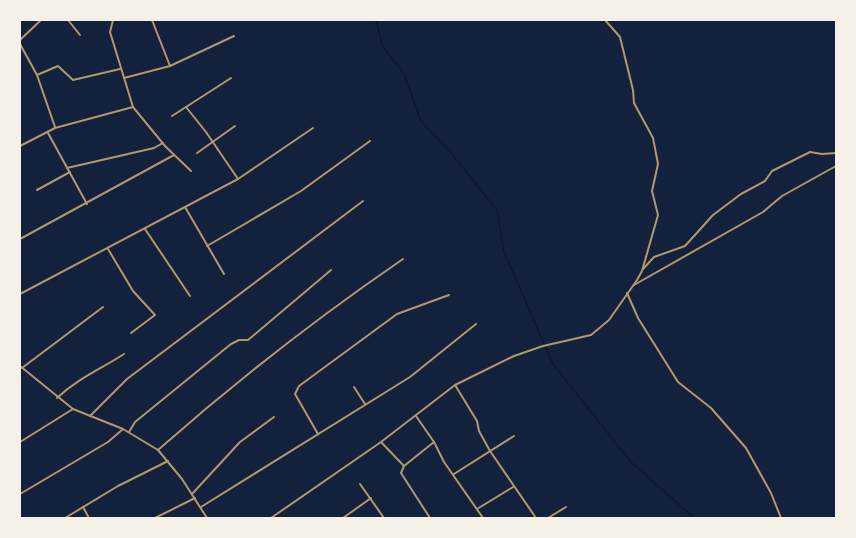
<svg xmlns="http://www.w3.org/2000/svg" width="856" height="538" font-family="Merriweather,serif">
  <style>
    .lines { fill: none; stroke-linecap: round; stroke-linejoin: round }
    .stream { stroke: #0b132b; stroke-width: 1 }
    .minor { stroke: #b1986c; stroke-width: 2 }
    .tertiary { stroke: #b1986c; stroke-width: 2 }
  </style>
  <rect width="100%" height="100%" fill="#14213d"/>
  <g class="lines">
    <!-- stream -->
    <polyline class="stream" points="376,20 382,45 404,74 421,121 451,153 497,210 504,252 553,364 630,461 694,518"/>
    <!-- minor -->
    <g class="minor">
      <polyline points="68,20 80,35"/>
      <polyline points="113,20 110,32 133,107 165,146 191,171"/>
      <polyline points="152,20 170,66"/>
      <polyline points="20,40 41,20"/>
      <polyline points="20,44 37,75 55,127"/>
      <polyline points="37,75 58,66 73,80 120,69"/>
      <polyline points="124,78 170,66 234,36"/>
      <polyline points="186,107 206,132 238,179"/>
      <polyline points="172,116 231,78"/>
      <polyline points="48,133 87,204"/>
      <polyline points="20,146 55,128 133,107"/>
      <polyline points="197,153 235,126"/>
      <polyline points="67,168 154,148 163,143"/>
      <polyline points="37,190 70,172"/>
      <polyline points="185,207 224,274"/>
      <polyline points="145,229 190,296"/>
      <polyline points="20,239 174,155"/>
      <polyline points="207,246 301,191 370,141"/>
      <polyline points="108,249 133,291 155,315 131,333"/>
      <polyline points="643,269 654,257 685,246 713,215 741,194 765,181 772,171 810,152 822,154 836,153"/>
      <polyline points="634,285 763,212 782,196 836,166"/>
      <polyline points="627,293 638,318 678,382 711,408 746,448 771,493 781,518"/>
      <polyline points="20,294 238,179 313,128"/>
      <polyline points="22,368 103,307"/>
      <polyline points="455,385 477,421 479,431 490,451 536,518"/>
      <polyline points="354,387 365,404"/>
      <path d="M57,398C77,379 101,369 124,354"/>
      <polyline points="90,416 127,379 363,201"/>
      <polyline points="416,416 434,442 444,462 483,518"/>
      <polyline points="129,432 135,422 231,344 239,340 248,340 331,270"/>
      <polyline points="318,434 295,394 299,386 397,314 449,295"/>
      <polyline points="20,442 73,409"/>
      <polyline points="381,442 404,466"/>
      <path d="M158,450C235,382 317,318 403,259"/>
      <polyline points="454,474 514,436"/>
      <polyline points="360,484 384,518"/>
      <polyline points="20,494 108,442 123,429"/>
      <polyline points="192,494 240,442 274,417"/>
      <polyline points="83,507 89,518"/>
      <polyline points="201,507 410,377 476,324"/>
      <polyline points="477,509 513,487"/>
      <polyline points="65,518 118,486 168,461"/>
      <polyline points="155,518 195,498"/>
      <polyline points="271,518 381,442 455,385 514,356 543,346 591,335 609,320 637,280 642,271 658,215 652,191 658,164 653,138 634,103 633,90 620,37 605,20"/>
      <polyline points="343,518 371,498"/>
      <polyline points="430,518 401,473 404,466 434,442"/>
      <polyline points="548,518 566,507"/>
    </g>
    <!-- tertiary -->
    <polyline class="tertiary" points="20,366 73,409 123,429 158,450 182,479 207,518"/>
  </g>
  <!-- border -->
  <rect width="856" height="538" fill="none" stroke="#f6f1e7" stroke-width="42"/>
</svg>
